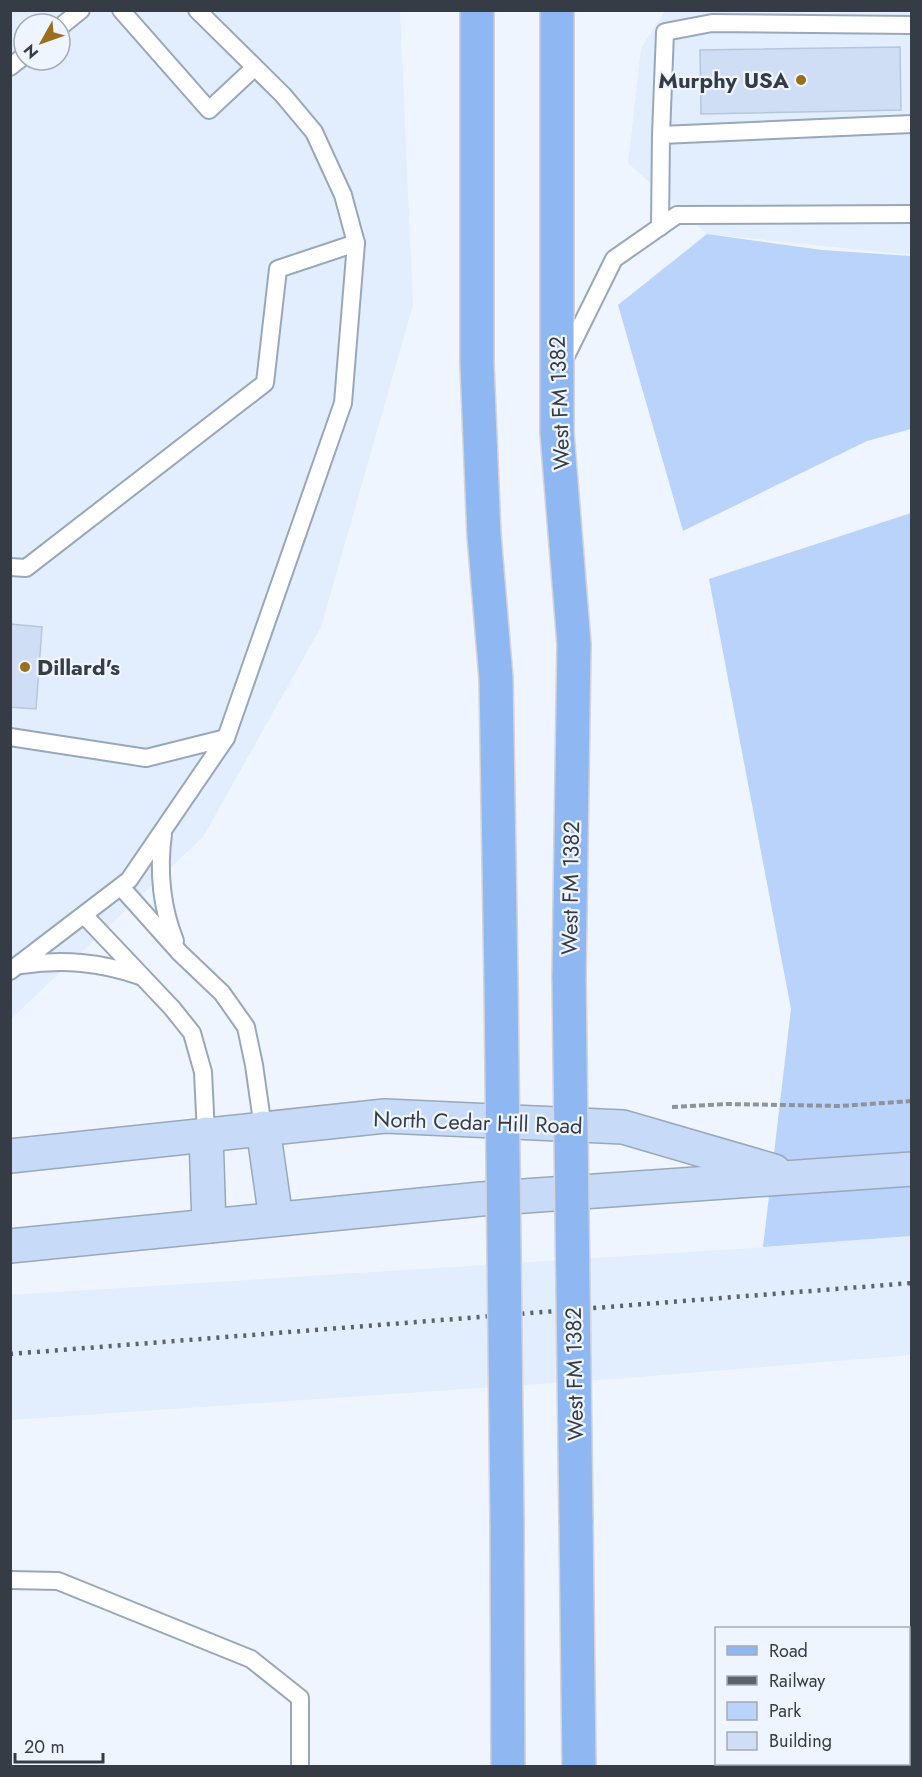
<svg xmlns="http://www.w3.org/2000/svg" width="922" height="1777" font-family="Jost,sans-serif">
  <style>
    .built { fill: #e2edfe; fill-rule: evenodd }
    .green { fill: #b9d3fb }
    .building { fill: #cfdef4; stroke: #b8c6db; stroke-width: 1.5 }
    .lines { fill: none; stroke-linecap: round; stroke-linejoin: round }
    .lane-casing { stroke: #99a7bb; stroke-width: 20 }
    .secondary-casing { stroke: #99a7bb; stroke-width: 36 }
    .primary-casing { stroke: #d3d4d6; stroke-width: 36 }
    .path { stroke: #8e949d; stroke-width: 4; stroke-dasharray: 6 3; stroke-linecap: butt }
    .lane { stroke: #fff; stroke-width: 16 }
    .secondary { stroke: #c7dbf9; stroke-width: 33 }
    .primary { stroke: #8fb8f2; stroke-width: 33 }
    .rail { stroke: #5c626b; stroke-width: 4.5; stroke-dasharray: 3 6; stroke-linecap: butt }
    .primary-bridge-casing { stroke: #d3d4d6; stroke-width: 36; stroke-linecap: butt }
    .primary-bridge { stroke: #8fb8f2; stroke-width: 33 }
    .poi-dot { fill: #9a6e1d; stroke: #eff5fe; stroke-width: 2 }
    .labels { text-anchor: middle; stroke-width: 4.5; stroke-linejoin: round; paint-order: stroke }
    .poi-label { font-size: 22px; font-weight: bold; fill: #363c45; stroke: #eff5fe; text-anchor: end }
    .street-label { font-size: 22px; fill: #363c45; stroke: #eff5fe }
  </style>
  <rect width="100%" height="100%" fill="#eff5fe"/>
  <!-- built -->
  <g class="built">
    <path d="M11,11H400L413,305L321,627L203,837L11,1019ZM24,24H60V60H24Z"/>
    <polygon points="665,11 911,11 911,255 707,234 628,163 641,48"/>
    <polygon points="911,1236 911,1355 614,1379 11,1420 10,1295 769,1247"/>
  </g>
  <!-- green -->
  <g class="green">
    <polygon points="707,234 822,250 911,256 911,429 867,441 683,531 618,305"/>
    <polygon points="911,513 911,1236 763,1247 791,1009 709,579"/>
  </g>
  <!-- building -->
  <g class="building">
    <polygon points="900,47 901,110 701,114 700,50"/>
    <polygon points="10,624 42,627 36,709 10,707"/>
  </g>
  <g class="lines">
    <!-- lane casing -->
    <g class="lane-casing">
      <g id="lane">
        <polyline points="121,10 209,110 254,68"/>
        <polyline points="60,27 81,10"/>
        <polyline points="10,67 24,56"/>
        <polyline points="661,135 665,32 712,23 912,25"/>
        <polyline points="660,227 661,135 912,124"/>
        <polyline points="564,360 614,259 677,215 912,214"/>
        <polyline points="10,567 26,568 265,383 278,269 356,243"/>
        <polyline points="10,737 146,758 226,738"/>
        <path d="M163,834C158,871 161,906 175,941"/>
        <polyline points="121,887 180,953 222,993 246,1027 254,1065 263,1128"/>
        <polyline points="84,915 172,1008 192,1033 203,1072 206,1134"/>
        <path d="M21,965C63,959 100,962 140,976"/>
        <polyline points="10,971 129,880 226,738 343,403 356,243 343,195 314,132 283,95 197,10"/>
        <polyline points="10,1580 58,1581 251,1659 300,1698 300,1766"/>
      </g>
    </g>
    <!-- secondary casing -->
    <g class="secondary-casing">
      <g id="secondary">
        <polyline points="263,1128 276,1219"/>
        <polyline points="206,1134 209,1226"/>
        <polyline points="10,1156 385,1116 623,1127 774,1171"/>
        <polyline points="10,1246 481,1199 912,1169"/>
      </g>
    </g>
    <!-- primary casing -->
    <g class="primary-casing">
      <g id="primary">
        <polyline points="477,10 477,364 484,535 496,678 501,980"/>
        <polyline points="557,10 557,433 574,644 569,978"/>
        <polyline points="507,1519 508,1766"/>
        <polyline points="576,1520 579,1766"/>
      </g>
    </g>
    <!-- path -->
    <g class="path">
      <polyline points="672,1107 727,1104 841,1106 912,1101"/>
      <polyline points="760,1764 760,1766"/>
    </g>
    <!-- lane -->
    <use href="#lane" class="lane"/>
    <!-- secondary -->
    <use href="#secondary" class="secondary"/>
    <!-- primary -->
    <use href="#primary" class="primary"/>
    <!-- rail -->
    <polyline class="rail" points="10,1354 912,1283"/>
    <!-- primary-bridge casing -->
    <g class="primary-bridge-casing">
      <g id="primary-bridge">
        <polyline points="569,978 576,1520"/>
        <polyline points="501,980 507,1519"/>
      </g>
    </g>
    <!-- primary-bridge -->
    <use href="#primary-bridge" class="primary-bridge"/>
  </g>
  <!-- markers -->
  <g class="poi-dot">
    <circle cx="801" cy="80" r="6"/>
    <circle cx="25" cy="667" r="6"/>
  </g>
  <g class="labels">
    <!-- poi labels -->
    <g class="poi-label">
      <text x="789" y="88">Murphy USA</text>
      <text x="37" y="675" text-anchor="start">Dillard's</text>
    </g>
    <!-- street labels -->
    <g class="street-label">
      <text transform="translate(559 403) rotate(-92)" y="8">West FM 1382</text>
      <text transform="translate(570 888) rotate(-89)" y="8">West FM 1382</text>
      <text transform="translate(478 1122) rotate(2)" y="8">North Cedar Hill Road</text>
      <text transform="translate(574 1374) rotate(-91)" y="8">West FM 1382</text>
    </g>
  </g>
  <!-- border -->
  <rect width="922" height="1777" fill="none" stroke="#363c45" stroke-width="24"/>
  <!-- legend -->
  <rect x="715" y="1627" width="195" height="138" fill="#eff5fe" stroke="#a5abb4" stroke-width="1.5"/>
  <rect x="727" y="1646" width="30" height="9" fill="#8fb8f2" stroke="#a5abb4" stroke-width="1.5"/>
  <text x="769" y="1657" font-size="18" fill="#363c45">Road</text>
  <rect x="727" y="1676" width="30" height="9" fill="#5c626b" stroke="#a5abb4" stroke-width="1.5"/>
  <text x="769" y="1687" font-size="18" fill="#363c45">Railway</text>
  <rect x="727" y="1702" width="30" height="18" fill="#b9d3fb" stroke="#a5abb4" stroke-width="1.5"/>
  <text x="769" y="1717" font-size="18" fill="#363c45">Park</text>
  <rect x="727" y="1732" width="30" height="18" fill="#cfdef4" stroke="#a5abb4" stroke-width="1.5"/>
  <text x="769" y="1747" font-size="18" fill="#363c45">Building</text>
  <!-- north arrow -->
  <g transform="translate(42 42) rotate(230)"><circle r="28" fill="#eff5fe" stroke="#a5abb4" stroke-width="1.5"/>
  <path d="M0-4.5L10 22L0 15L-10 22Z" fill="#9a6e1d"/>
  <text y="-9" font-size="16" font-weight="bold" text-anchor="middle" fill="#363c45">N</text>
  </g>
  <!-- scale -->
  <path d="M15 1753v9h88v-9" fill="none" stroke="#363c45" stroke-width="3"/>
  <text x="24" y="1753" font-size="18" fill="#363c45" stroke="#eff5fe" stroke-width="4.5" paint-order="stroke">20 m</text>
</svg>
